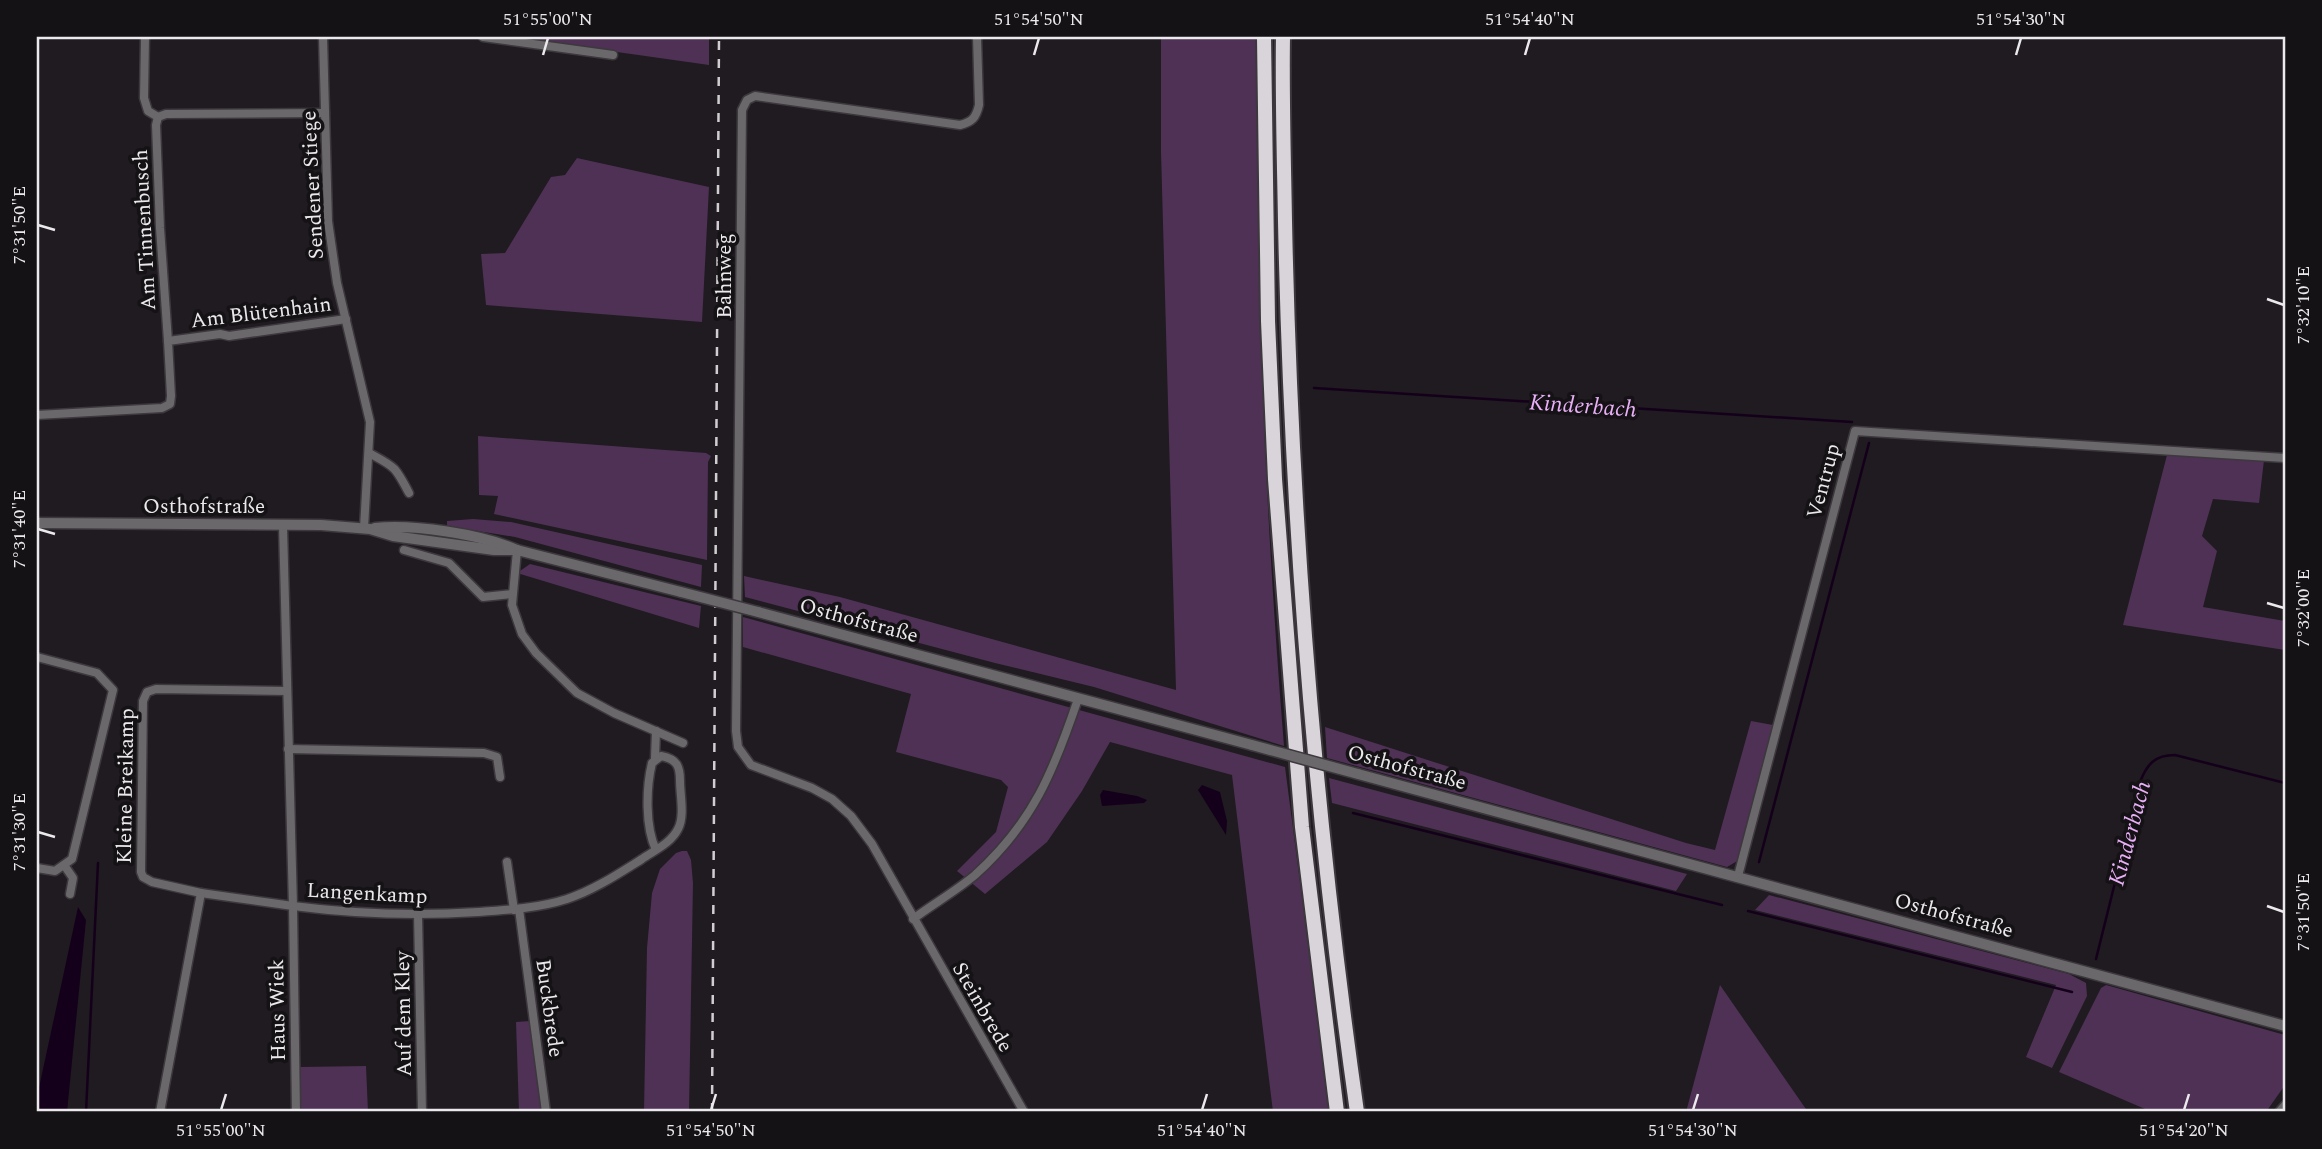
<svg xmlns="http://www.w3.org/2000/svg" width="2322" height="1149" font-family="Spectral,serif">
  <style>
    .green { fill: #4e3155 }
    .water { fill: #15001b }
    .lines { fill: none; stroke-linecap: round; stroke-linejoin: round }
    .stream { stroke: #15001b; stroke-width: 2.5 }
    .minor-casing { stroke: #3c383d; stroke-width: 11 }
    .tertiary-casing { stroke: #3c383d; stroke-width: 13 }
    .motorway-casing { stroke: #3c383d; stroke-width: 18 }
    .minor { stroke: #6a686a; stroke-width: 8 }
    .tertiary { stroke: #6a686a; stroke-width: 10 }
    .motorway { stroke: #d9d4da; stroke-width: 14 }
    .rail { stroke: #d1ced2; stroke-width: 2.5; stroke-dasharray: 9 9; stroke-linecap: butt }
    .tertiary-bridge-casing { stroke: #3c383d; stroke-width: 13; stroke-linecap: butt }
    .tertiary-bridge { stroke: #6a686a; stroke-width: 10 }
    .ticks { fill: none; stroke: #ece9ed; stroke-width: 2.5 }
    .labels { text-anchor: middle; stroke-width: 7; stroke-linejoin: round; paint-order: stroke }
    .street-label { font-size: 21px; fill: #ece9ed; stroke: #151216 }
    .water-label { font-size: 23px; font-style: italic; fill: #e9b0f8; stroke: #151216 }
    .neatline { fill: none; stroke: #ece9ed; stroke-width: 2.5 }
    .ticks-label { font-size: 18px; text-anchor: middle; fill: #ece9ed }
  </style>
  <rect width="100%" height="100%" fill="#1f1b20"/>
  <!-- green -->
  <g class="green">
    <polygon points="511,37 709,37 709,65 525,39"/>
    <path d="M1161,37H1258C1255,273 1265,511 1284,746L1094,687L995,663L745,597L744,576L840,597L1176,690L1161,152Z"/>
    <polygon points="577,158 709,187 702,322 486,305 481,254 505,253 551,177 565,175"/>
    <polygon points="478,436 706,453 711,456 708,462 707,560 494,514 498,496 479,495"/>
    <polygon points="2167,455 2264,460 2259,503 2213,499 2202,536 2217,551 2203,607 2285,621 2285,650 2123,625"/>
    <polygon points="473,519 511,522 702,565 701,587 515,537 447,526 447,521"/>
    <polygon points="530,564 701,606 699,628 517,573"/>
    <polygon points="743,617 1285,767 1330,1112 1273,1112 1232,775 1110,742 1082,791 1047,842 985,894 957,871 996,832 1008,787 1001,780 896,752 911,694 743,647"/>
    <polygon points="1751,721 1773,725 1739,860 1727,867 1327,758 1325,727 1686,843 1715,850"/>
    <polygon points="1329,778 1687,874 1676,891 1332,803"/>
    <polygon points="682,851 687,851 691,860 693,883 689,1112 644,1112 647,948 652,893 660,869 676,853"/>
    <polygon points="1769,895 2069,974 2086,983 2087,996 2052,1068 2026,1057 2056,985 1755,910"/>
    <polygon points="1720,985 1808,1112 1686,1112"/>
    <polygon points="2106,985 2285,1035 2285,1085 2266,1112 2152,1112 2059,1072 2101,988"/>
    <polygon points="530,1021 542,1112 519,1112 516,1022"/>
    <polygon points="366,1066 368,1112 301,1112 300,1067"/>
  </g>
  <!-- water -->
  <g class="water">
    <polygon points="1202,785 1220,792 1227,821 1226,835 1198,790"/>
    <polygon points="1103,790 1137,796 1147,800 1144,803 1102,806 1100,795"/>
    <polygon points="78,907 86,920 67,1112 53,1112 37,1108 37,1097"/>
  </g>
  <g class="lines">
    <!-- stream -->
    <g class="stream">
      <polyline points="1314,388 1852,422"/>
      <polyline points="1353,813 1722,905"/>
      <polyline points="1759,862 1869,443"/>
      <polyline points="1748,911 2072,992"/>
      <path d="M2096,959L2140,782C2147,764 2155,755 2175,755L2285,783"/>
      <polyline points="86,1112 98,863"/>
    </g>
    <!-- minor casing -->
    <g class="minor-casing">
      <g id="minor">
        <polyline points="145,37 144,98 148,111 158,117 166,114 325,113"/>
        <polyline points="323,37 328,221 337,283 370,422 364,528"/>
        <polyline points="483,37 613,55"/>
        <path d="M977,37L979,105C976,118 972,122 960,125L755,96L747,100L742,110L736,731L738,747L751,765L812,788L832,799L851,816L872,844L1024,1112"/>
        <polyline points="158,117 156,125 160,228 168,341"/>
        <polyline points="37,415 162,408 170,404 171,396 168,341 220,334 229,336 346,319"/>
        <path d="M369,453C395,467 395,466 409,493"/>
        <path d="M283,526L293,906C355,914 416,916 478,912C508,910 539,908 567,899C594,890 618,874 642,859C655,850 671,843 678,829C685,816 680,795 680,781C680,766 677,759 661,756L652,763C646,788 645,827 656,850"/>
        <polyline points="404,550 449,563 483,597 512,594"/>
        <polyline points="517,550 512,605 522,634 536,653 577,693 614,713 683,743"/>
        <polyline points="37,657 97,673 113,690 72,859 55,871 37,868"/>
        <polyline points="287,691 156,689 147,692 143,701 141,872 143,877 152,882 201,893 293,906 296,1112"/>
        <polyline points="288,749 484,753 497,757 500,777"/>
        <polyline points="655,758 656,731"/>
        <polyline points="507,862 514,910"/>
        <polyline points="64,865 73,878 70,894"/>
        <polyline points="1738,876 1855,431 2285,458"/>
        <polyline points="519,909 546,1112"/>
        <polyline points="418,915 422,1112"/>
        <path d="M913,919C933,904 956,891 975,875C1033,823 1054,770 1078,699"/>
        <polyline points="160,1112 201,893"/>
        <polyline points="2279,1112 2285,1105"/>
      </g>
    </g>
    <!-- tertiary casing -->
    <g class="tertiary-casing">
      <g id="tertiary">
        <polyline points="37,523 321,525 370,529 393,536 494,550 517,550"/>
        <path d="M375,528C413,524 481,534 517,550L681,592"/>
        <polyline points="758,612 1252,745"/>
        <polyline points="1358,774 2285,1026"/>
      </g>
    </g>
    <!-- motorway casing -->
    <g class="motorway-casing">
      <g id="motorway">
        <polyline points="1264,37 1268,321 1275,479 1302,827 1337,1112"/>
        <path d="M1283,37C1282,98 1284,160 1285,221C1291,519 1315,817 1357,1112"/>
      </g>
    </g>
    <!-- minor -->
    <use href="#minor" class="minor"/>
    <!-- tertiary -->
    <use href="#tertiary" class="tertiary"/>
    <!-- motorway -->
    <use href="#motorway" class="motorway"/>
    <!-- rail -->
    <polyline class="rail" points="712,1112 719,37"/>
    <!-- tertiary-bridge casing -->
    <g class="tertiary-bridge-casing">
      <g id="tertiary-bridge">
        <polyline points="681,592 758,612"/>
        <polyline points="1252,745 1358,774"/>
      </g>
    </g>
    <!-- tertiary-bridge -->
    <use href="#tertiary-bridge" class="tertiary-bridge"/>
  </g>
  <!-- ticks -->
  <path class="ticks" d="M543,55L548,38M1034,55L1039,38M1525,55L1530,38M2016,55L2021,38M38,225L55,230M2267,299L2284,305M38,529L55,534M2267,603L2284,608M38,832L55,837M2267,906L2284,912M221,1110L226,1094M711,1110L716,1094M1202,1110L1207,1094M1693,1110L1698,1094M2184,1110L2189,1094"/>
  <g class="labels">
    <!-- street labels -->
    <g class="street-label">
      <text transform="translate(312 185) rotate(-93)" y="7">Sendener Stiege</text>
      <text transform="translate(144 230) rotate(-93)" y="7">Am Tinnenbusch</text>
      <text transform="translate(724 276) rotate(-90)" y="7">Bahnweg</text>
      <text transform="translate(261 312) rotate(-7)" y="7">Am Blütenhain</text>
      <text transform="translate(1823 481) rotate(-75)" y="7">Ventrup</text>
      <text x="204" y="513">Osthofstraße</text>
      <text transform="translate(859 620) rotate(15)" y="7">Osthofstraße</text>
      <text transform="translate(1407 767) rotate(15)" y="7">Osthofstraße</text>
      <text transform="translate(125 786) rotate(-89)" y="7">Kleine Breikamp</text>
      <text transform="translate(367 893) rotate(3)" y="7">Langenkamp</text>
      <text transform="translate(1954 915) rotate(15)" y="7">Osthofstraße</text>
      <text transform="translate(983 1007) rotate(60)" y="7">Steinbrede</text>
      <text transform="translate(550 1008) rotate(82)" y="7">Buckbrede</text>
      <text transform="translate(277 1010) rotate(-91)" y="7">Haus Wiek</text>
      <text transform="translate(403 1014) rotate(-91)" y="7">Auf dem Kley</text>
    </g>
    <!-- water labels -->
    <g class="water-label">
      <text transform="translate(1583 405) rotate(4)" y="8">Kinderbach</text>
      <text transform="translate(2129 833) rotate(-75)" y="8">Kinderbach</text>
    </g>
  </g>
  <!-- border -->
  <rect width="2322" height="1149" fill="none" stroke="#151216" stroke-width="77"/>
  <rect x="38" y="38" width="2246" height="1072" class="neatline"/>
  <g class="ticks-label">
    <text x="548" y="25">51°55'00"N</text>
    <text x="1039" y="25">51°54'50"N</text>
    <text x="1530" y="25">51°54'40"N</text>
    <text x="2021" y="25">51°54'30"N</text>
    <text transform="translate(19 225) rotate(-90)" y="6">7°31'50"E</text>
    <text transform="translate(2303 305) rotate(-90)" y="6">7°32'10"E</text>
    <text transform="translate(19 529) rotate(-90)" y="6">7°31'40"E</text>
    <text transform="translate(2303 608) rotate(-90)" y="6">7°32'00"E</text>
    <text transform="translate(19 832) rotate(-90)" y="6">7°31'30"E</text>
    <text transform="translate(2303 912) rotate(-90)" y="6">7°31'50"E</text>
    <text x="221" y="1136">51°55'00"N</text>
    <text x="711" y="1136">51°54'50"N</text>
    <text x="1202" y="1136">51°54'40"N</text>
    <text x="1693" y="1136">51°54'30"N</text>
    <text x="2184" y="1136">51°54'20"N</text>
  </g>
</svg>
